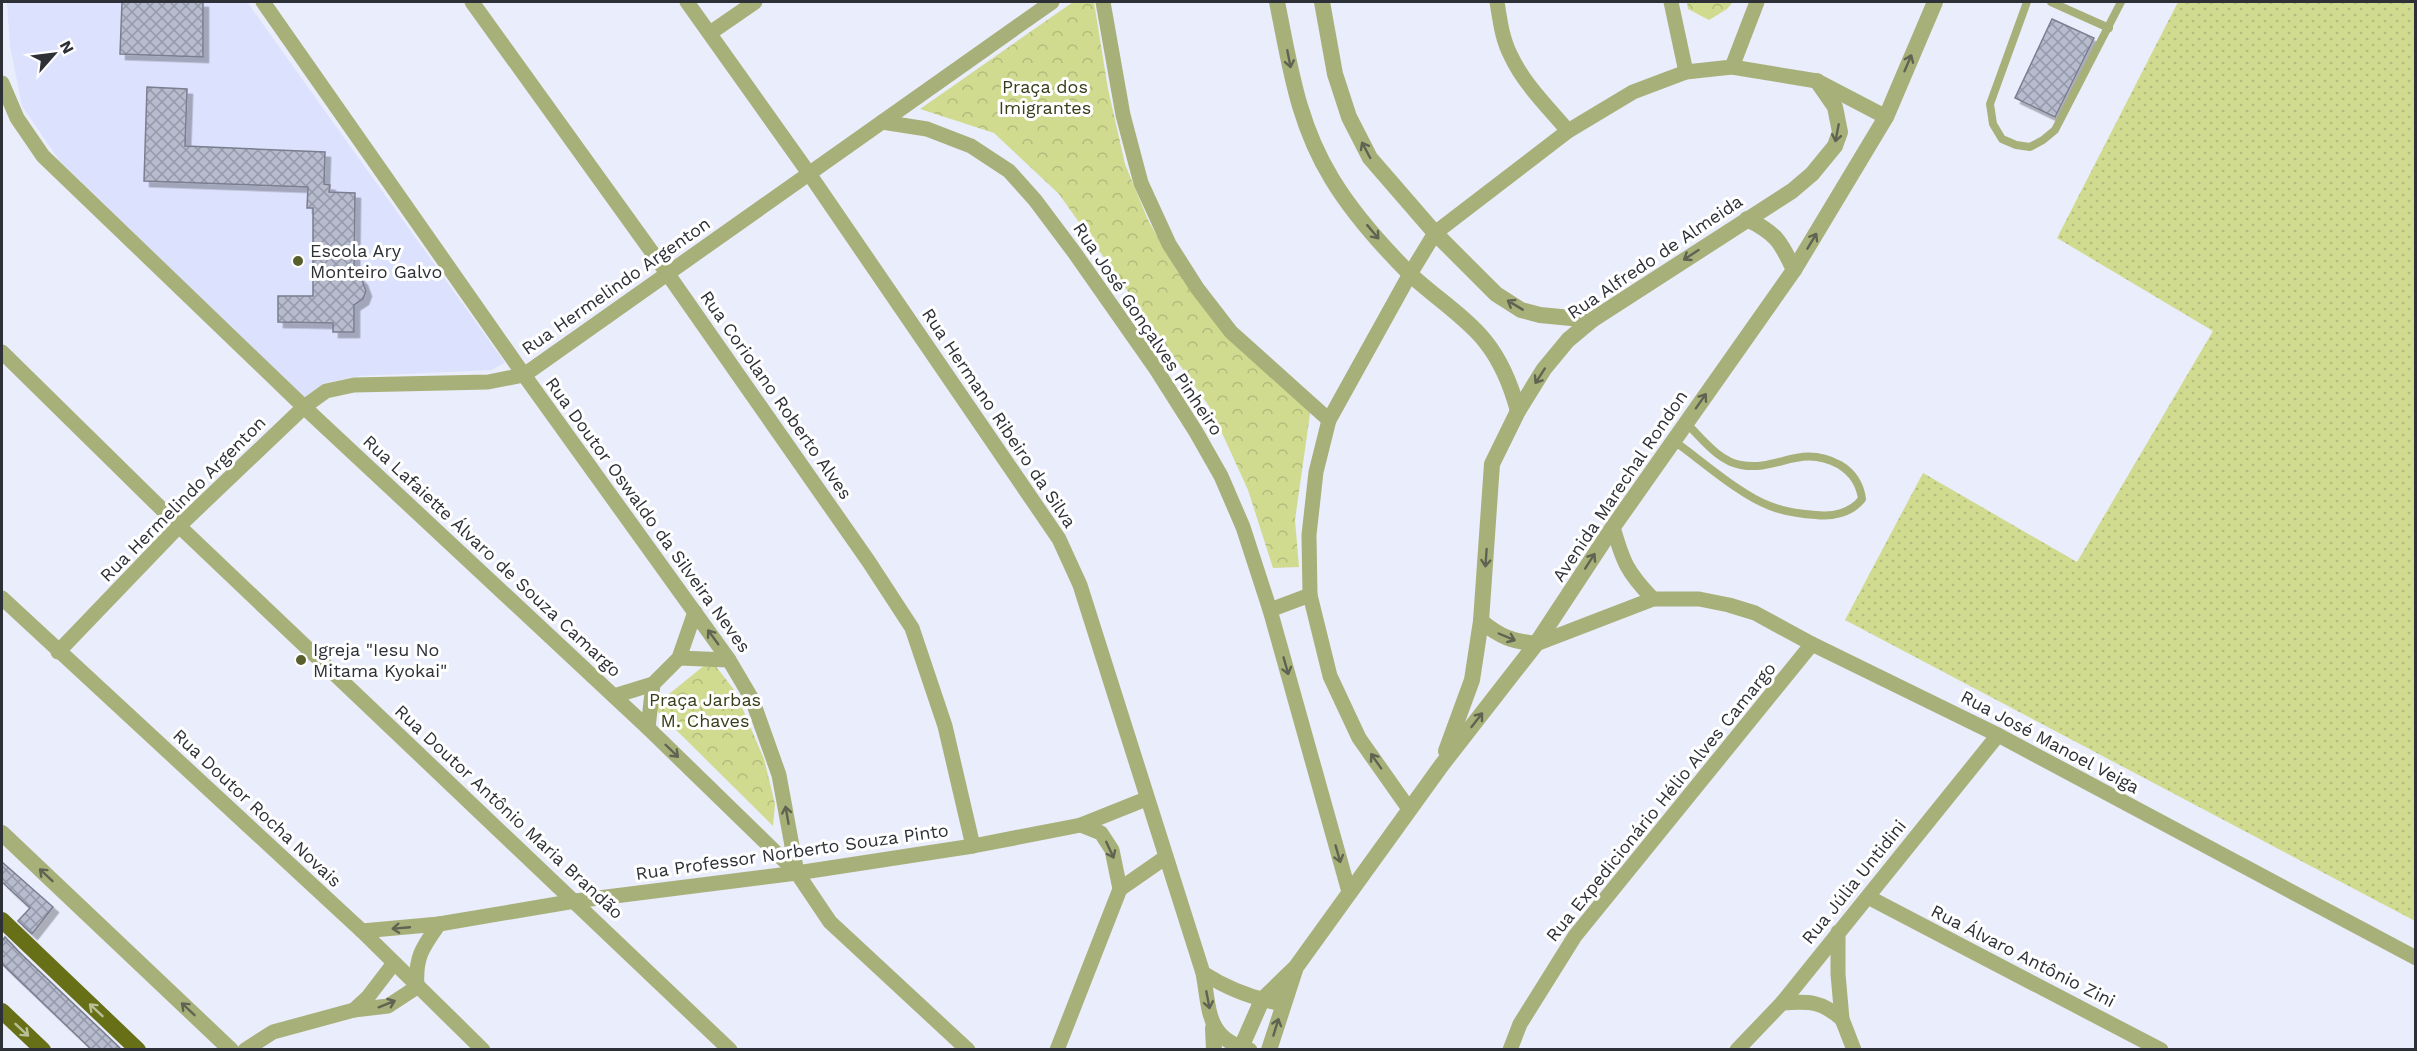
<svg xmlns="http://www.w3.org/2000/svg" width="2417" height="1051" font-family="'Work Sans',sans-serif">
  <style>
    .built { fill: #dce2fd }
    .grass { fill: url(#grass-dots) }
    .park { fill: url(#park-crowns) }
    .building { fill: url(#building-cross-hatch); stroke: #7a7e8f; stroke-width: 1.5; filter: url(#shadow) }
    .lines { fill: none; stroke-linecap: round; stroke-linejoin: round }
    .service { stroke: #a8b079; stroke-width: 8 }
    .minor { stroke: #a8b079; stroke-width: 15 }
    .tertiary { stroke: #a8b079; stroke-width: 16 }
    .trunk { stroke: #677017; stroke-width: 16 }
    .oneway { stroke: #5f6351 }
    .oneway2 { stroke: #bbbf97 }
    .poi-dot { fill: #585e2c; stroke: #fff; stroke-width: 2 }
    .labels { text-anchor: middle; stroke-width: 6; stroke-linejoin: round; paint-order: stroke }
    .park-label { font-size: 18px; fill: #383c18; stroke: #fff }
    .poi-label { font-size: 18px; fill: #2e3037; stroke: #fff; text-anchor: start }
    .street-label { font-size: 18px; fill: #2e3037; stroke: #fff }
  </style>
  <defs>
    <pattern id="grass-dots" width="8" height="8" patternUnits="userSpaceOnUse" patternTransform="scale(1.5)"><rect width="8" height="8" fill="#d0db8f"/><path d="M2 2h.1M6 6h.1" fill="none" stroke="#b3bc7c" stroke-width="1.8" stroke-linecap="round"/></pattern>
    <pattern id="park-crowns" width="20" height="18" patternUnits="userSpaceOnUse" patternTransform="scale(1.5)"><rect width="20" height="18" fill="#d0db8f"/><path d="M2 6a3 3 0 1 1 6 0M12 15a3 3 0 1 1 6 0" fill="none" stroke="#b3bc7c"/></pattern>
    <pattern id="building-cross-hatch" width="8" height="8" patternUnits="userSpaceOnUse" patternTransform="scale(1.5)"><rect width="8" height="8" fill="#b6bbce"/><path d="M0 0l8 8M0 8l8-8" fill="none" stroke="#9498a8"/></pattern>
    <filter id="shadow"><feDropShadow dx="5.5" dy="5.5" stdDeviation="0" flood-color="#0004"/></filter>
  </defs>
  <rect width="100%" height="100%" fill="#e9edfc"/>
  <!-- built -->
  <polygon class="built" points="7,2 247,2 505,363 491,370 359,376 324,383 304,398 59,160 22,106 10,46"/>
  <!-- grass -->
  <polygon class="grass" points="2178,2 2415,2 2415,921 1845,620 1923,473 2077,562 2213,331 2057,238"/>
  <!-- park -->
  <g class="park">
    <polygon points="1073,2 1094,2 1108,89 1125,164 1148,220 1177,271 1220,326 1311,407 1295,520 1299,567 1273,568 1248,490 1211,409 1059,194 994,133 920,109"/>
    <polygon points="1687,2 1733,2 1727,9 1709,20 1688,9"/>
    <polygon points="711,660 735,691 764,759 775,804 773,826 653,707"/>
  </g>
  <!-- building -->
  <g class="building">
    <polygon points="122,2 203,2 203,57 120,54"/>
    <polygon points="2052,19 2094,38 2055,117 2015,98"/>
    <polygon points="147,87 187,89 185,146 325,152 324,184 330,185 329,192 355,193 354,272 362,280 366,291 363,299 354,305 354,332 333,332 333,323 278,322 278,296 313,296 313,208 307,208 308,187 144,181"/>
    <polygon points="2,862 53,907 32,934 18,921 30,908 2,882"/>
    <polygon points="5,937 18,951 122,1050 92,1050 2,964 2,941"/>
  </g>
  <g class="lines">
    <!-- service -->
    <g class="service">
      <polyline points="2027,2 1990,104 1993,124 2002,139 2016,145 2030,147 2043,140 2055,130 2121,2"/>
      <polyline points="2051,2 2109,28"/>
      <path d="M1674,441C1701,460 1740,495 1770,506C1785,512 1800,514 1816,515C1833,517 1851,513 1862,499C1860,484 1853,473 1840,465C1799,443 1778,472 1741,465C1718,461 1702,438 1686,423"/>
    </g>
    <!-- minor -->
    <g class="minor">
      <polyline points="263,2 524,375 729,660 752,699 779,775 797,873"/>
      <polyline points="472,2 667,273 869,562 912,628 945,726 973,846"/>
      <path d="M687,2L808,172L1059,539L1080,585L1203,973C1210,1011 1206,1039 1250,1050"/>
      <polyline points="1103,2 1123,115 1141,183 1169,244 1197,288 1231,332 1329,420"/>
      <path d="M1497,2C1500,20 1502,39 1511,56C1524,84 1548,107 1568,131"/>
      <polyline points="1671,2 1686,72"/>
      <polyline points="710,33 755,2"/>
      <polyline points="1732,67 1757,2"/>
      <polyline points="2,83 17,118 43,156 304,407 648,728 797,873 830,922 968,1050"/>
      <polyline points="882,122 927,129 971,146 1009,171 1035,200 1074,252 1156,369 1196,432 1221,476 1243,527 1270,610 1349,892"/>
      <polyline points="2,352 179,526 730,1050"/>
      <path d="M1613,527C1623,562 1627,572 1653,599"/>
      <polyline points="2,598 362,931 483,1050"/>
      <polyline points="1270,610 1310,595"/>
      <polyline points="1536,644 1653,599 1699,599 1729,605 1755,613 1812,644 1998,735 2416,958"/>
      <polyline points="58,652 179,526 304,407 326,391 354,385 488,382 524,375 1052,2"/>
      <polyline points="679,658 729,660"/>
      <polyline points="614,696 653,684 679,658 695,612"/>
      <polyline points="648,728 653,684"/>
      <polyline points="1409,809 1359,738 1330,676 1310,595 1309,535 1316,472 1329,420 1410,274 1435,233 1568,131 1633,92 1686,72 1732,67 1817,81 1886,117"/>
      <polyline points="1081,825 1101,833 1112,850 1120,889"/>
      <polyline points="1120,889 1166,857"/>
      <polyline points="1868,897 2161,1050"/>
      <polyline points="362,931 439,924 575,901 797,873 973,846 1081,825 1146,799"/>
      <polyline points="1838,932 1838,974 1842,1019 1854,1050"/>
      <path d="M1203,973C1228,989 1254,999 1283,1004"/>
      <path d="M1782,1003C1809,1001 1821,1001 1842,1019"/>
      <polyline points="354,1010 368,997 394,963"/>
      <path d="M245,1050L273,1032L354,1010L388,1006L417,987C415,957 422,948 439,924"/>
      <polyline points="1057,1050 1120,889"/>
      <polyline points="1510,1050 1520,1024 1575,936 1812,644"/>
      <polyline points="1737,1050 1782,1003 1998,735"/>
    </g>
    <!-- tertiary -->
    <g class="tertiary">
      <path d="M1277,2C1290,65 1297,122 1332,179C1352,212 1383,247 1410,274C1432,295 1467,318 1485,341C1502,362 1511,385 1518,411"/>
      <polyline points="1322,2 1335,74 1349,117 1370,158 1435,233 1496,294 1521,310 1540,315 1592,320"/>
      <path d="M1747,219C1776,233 1781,242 1794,270"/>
      <path d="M1481,621C1500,637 1512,641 1536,644"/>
      <polyline points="1446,751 1472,680 1481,621 1492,464 1518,411 1544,369 1568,340 1592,320 1792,191 1812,174 1835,146 1840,132 1835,107 1817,81"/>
      <polyline points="2,833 231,1050"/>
      <polyline points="1213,1028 1214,1050"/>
      <polyline points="1240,1050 1262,1000 1296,967 1441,766 1536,644 1613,527 1794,270 1886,117 1935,2"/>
      <polyline points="1269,1050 1295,970"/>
    </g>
    <!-- trunk -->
    <g class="trunk">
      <polyline points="2,920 138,1050"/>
      <polyline points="2,1011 43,1050"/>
    </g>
  </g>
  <!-- one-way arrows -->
  <defs><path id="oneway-shaft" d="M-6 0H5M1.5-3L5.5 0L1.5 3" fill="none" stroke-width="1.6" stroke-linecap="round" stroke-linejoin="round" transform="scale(1.5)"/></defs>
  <g class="oneway">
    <use href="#oneway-shaft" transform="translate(1289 59) rotate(79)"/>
    <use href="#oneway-shaft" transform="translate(1908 63) rotate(-67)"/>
    <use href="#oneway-shaft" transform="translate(1837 133) rotate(101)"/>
    <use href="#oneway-shaft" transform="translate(1366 150) rotate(-118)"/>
    <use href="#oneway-shaft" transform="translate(1373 232) rotate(50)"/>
    <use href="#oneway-shaft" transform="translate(1812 241) rotate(-59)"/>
    <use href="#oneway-shaft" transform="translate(1691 255) rotate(147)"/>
    <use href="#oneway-shaft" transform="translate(1515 305) rotate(-149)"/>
    <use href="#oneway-shaft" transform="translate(1540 376) rotate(123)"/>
    <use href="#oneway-shaft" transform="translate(1701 401) rotate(-55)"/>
    <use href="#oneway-shaft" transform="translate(1486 558) rotate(94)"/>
    <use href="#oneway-shaft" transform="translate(1590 561) rotate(-57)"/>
    <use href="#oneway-shaft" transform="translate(713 637) rotate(-126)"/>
    <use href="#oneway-shaft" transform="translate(1507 637) rotate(23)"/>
    <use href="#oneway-shaft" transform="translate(1286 666) rotate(74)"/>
    <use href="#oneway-shaft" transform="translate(1477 720) rotate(-52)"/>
    <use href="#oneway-shaft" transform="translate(672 751) rotate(44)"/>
    <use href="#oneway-shaft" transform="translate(1376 761) rotate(-125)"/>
    <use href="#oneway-shaft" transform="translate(787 815) rotate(-100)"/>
    <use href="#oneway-shaft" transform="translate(1110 850) rotate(65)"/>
    <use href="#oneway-shaft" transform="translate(1338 854) rotate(74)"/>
    <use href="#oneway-shaft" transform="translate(46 875) rotate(-137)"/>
    <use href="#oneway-shaft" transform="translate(401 928) rotate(175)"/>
    <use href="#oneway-shaft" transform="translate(1208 1000) rotate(79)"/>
    <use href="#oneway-shaft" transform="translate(387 1004) rotate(-22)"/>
    <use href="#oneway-shaft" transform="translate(188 1009) rotate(-137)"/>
    <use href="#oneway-shaft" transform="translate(1276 1027) rotate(-73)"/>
  </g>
  <g class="oneway2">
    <use href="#oneway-shaft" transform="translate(96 1010) rotate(-137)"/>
    <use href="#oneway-shaft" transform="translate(22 1030) rotate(43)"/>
  </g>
  <!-- markers -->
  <g class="poi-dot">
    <circle cx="298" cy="261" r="6"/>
    <circle cx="301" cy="660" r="6"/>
  </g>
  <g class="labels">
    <!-- park labels -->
    <g class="park-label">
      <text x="1045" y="93">Praça dos<tspan x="1045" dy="21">Imigrantes</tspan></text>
      <text x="705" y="706">Praça Jarbas<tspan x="705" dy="21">M. Chaves</tspan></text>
    </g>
    <!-- poi labels -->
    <g class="poi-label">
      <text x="310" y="257">Escola Ary<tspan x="310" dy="21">Monteiro Galvo</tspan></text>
      <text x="313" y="656">Igreja "Iesu No<tspan x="313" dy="21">Mitama Kyokai"</tspan></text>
    </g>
    <!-- street labels -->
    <g class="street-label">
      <text transform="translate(1655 257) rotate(-34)" y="6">Rua Alfredo de Almeida</text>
      <text transform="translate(616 286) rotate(-35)" y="6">Rua Hermelindo Argenton</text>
      <text transform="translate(1148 329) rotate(56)" y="6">Rua José Gonçalves Pinheiro</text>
      <text transform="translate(776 395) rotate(55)" y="6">Rua Coriolano Roberto Alves</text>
      <text transform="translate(999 418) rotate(56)" y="6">Rua Hermano Ribeiro da Silva</text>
      <text transform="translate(1620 486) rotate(-56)" y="6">Avenida Marechal Rondon</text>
      <text transform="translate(183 499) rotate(-45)" y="6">Rua Hermelindo Argenton</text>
      <text transform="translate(648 515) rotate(54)" y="6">Rua Doutor Oswaldo da Silveira Neves</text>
      <text transform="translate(492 556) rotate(43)" y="6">Rua Lafaiette Álvaro de Souza Camargo</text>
      <text transform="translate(2050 742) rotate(28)" y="6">Rua José Manoel Veiga</text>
      <text transform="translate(1661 802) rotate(-51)" y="6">Rua Expedicionário Hélio Alves Camargo</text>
      <text transform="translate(257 808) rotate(43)" y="6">Rua Doutor Rocha Novais</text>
      <text transform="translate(509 812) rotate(43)" y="6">Rua Doutor Antônio Maria Brandão</text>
      <text transform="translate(792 852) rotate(-8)" y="6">Rua Professor Norberto Souza Pinto</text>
      <text transform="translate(1854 882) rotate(-51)" y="6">Rua Júlia Untidini</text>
      <text transform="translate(2023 956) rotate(27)" y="6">Rua Álvaro Antônio Zini</text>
    </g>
  </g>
  <!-- border -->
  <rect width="2417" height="1051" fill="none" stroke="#2e3037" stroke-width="6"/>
  <!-- north arrow -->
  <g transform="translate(54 54) rotate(62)" stroke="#ffffff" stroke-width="4.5" paint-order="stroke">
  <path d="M0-4.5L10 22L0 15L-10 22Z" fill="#2e3037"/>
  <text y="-9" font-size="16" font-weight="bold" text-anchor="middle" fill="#2e3037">N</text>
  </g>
</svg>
